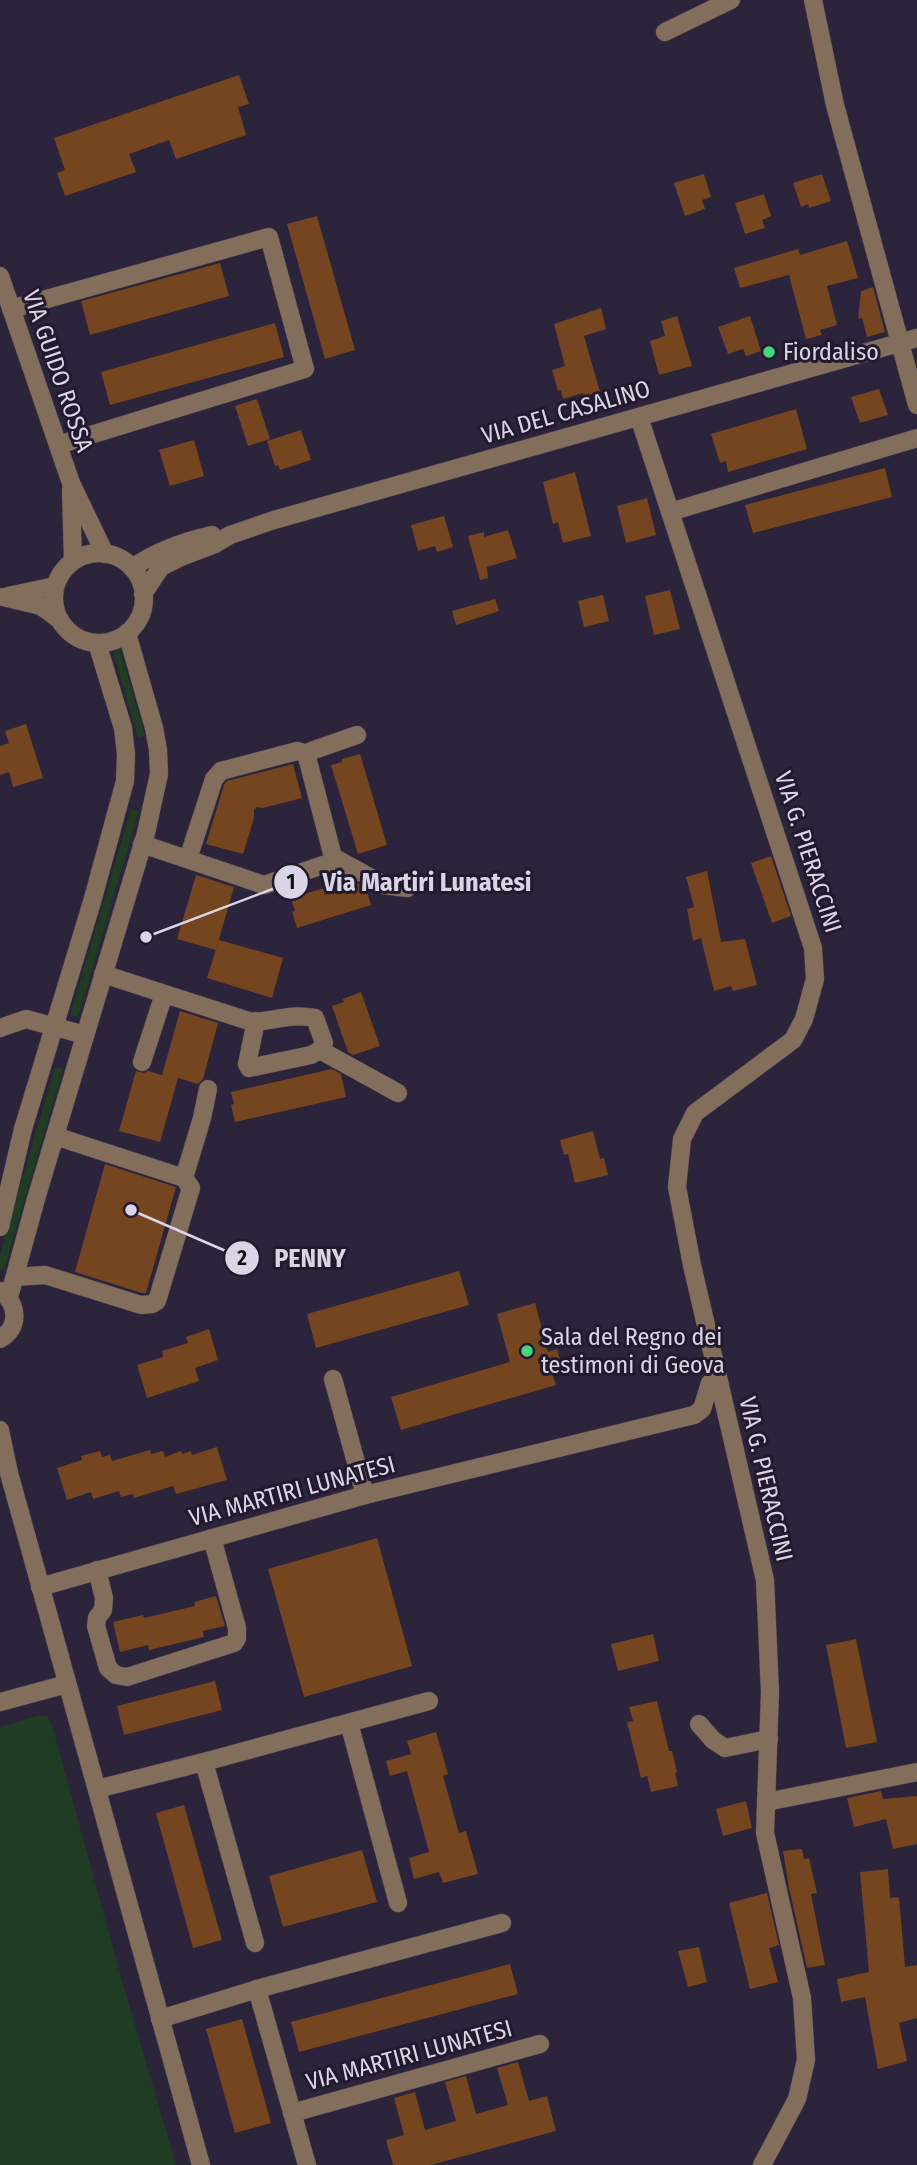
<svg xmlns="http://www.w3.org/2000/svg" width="917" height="2165" font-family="'Fira Sans Condensed',sans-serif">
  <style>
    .green { fill: #203c23 }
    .building { fill: #74451f }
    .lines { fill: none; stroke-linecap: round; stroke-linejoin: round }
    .minor-casing { stroke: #484055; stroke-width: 19 }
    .minor { stroke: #826e5b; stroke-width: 18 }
    .poi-dot { fill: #40d77c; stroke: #231a30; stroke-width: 2.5 }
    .labels { text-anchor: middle; stroke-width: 6; stroke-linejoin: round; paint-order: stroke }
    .poi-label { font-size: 24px; fill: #dad5e4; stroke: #231a30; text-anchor: start }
    .street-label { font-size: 24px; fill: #dad5e4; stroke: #231a30 }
    .leader { fill: none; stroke: #dad5e4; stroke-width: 2.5 }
    .callout-dot { fill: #dad5e4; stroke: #231a30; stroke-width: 2.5 }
    .mark-label { font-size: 21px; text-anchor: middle; font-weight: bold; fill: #111 }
    .callout-label { font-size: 26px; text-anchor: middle; font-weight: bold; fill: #dad5e4; stroke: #231a30; stroke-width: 6; stroke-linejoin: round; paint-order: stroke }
  </style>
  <rect width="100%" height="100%" fill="#2c243a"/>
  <!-- green -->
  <g class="green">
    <polygon points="119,646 145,736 138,738 112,648"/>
    <polygon points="131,809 139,811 78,1017 70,1015"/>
    <polygon points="55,1067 63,1069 4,1270 0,1269 0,1254"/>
    <polygon points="37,1716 47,1716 52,1725 121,1977 176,2165 0,2165 0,1727"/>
  </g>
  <!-- building -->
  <g class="building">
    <polygon points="239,75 249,104 238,107 246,135 176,159 169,140 129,154 136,172 65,196 57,173 65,170 54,138"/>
    <polygon points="704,174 711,197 702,200 705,209 685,216 674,183"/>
    <polygon points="822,174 831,201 809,208 808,204 801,207 793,183"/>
    <polygon points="764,194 771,216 762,220 765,228 745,234 735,203"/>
    <polygon points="317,216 355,350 325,359 287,224"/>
    <polygon points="847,241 858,278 827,286 837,325 820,330 822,335 806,339 789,275 740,288 734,268 798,249 800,255"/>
    <polygon points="220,263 229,296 90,335 81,301"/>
    <polygon points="873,287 885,332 867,337 862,318 858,319 861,291"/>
    <polygon points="601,308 606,329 584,336 600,392 584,396 583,393 563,399 561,390 558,391 552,370 565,366 554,324"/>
    <polygon points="677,316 692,366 659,375 650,341 665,336 661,321"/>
    <polygon points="750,316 761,351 746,356 743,349 728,354 718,327"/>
    <polygon points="275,323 284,357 110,405 101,372"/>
    <polygon points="879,389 888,415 860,423 851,397"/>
    <polygon points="257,399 270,439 248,446 235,406"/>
    <polygon points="796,409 807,449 728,472 726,461 720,463 711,434"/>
    <polygon points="301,430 311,460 280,470 278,465 275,466 267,441"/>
    <polygon points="194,440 204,476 170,486 159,450"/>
    <polygon points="885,468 892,497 753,533 745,505"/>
    <polygon points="575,472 591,536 563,543 558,522 553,524 543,482"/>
    <polygon points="647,498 656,535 626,543 617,506"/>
    <polygon points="444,516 453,547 437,552 435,546 418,551 411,525"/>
    <polygon points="508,530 517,558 487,567 488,578 480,580 468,536 484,532 484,537"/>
    <polygon points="670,590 680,629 654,635 645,596"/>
    <polygon points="603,595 609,621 584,627 578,601"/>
    <polygon points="495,599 499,611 456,625 452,611"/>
    <polygon points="26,724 43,778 13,787 9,772 0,775 0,746 9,743 5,731"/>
    <polygon points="360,754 387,845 358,854 331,765 342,762 342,759"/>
    <polygon points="293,764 302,798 263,808 257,807 254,810 254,818 243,854 206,844 224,785 227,781"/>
    <polygon points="771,856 791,916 772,923 751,863"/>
    <polygon points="707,871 721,942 745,939 757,985 733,991 731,986 714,991 701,938 693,941 687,909 694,907 686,877"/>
    <polygon points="196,875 234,887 216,950 177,939"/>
    <polygon points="351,880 366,888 371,905 297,928 292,912 295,911 291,898"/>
    <polygon points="219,940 283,958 272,998 207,978"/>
    <polygon points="361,992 380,1046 353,1055 348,1052 332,1006 344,1002 343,999"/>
    <polygon points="180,1011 218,1023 203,1079 198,1084 178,1078 160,1142 119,1131 136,1071 144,1073 148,1071 162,1075"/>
    <polygon points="332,1069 341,1074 346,1097 235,1122 231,1105 234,1104 231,1092"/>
    <polygon points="593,1131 600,1159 604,1158 608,1175 575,1183 568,1154 564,1155 560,1140"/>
    <polygon points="105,1164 176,1187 146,1293 142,1293 75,1272"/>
    <polygon points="459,1271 469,1305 316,1348 307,1314"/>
    <polygon points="535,1303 548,1352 557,1349 563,1370 552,1373 556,1385 401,1430 391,1397 510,1362 497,1314"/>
    <polygon points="209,1329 218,1360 195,1368 199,1381 147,1398 137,1365 163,1357 162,1351 188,1343 186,1337"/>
    <polygon points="217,1447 227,1480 176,1494 173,1486 134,1498 133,1494 121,1497 119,1491 93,1499 91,1492 67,1500 57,1468 82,1460 81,1456 100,1451 102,1457 110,1455 112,1461 150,1450 151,1454 163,1451 165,1457 181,1451 182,1454 191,1451 192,1455"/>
    <polygon points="377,1538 412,1666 304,1697 268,1569"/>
    <polygon points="216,1596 225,1626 203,1631 204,1637 149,1650 148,1645 120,1652 113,1622 143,1615 144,1618 195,1606 194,1602"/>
    <polygon points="653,1634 659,1661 618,1671 611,1644"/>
    <polygon points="856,1639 877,1742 846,1748 826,1645"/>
    <polygon points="215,1681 222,1710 124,1735 117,1706"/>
    <polygon points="657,1701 669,1751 672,1751 677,1772 675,1773 678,1786 651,1792 647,1776 641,1778 627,1722 633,1721 629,1707"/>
    <polygon points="436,1732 448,1774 443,1776 459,1833 466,1831 478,1874 443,1883 439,1872 414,1879 409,1858 429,1852 407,1771 390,1776 386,1761 411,1754 407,1741"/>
    <polygon points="881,1791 883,1799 917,1796 917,1844 893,1849 886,1819 854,1827 847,1798"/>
    <polygon points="746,1801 752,1828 723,1836 716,1809"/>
    <polygon points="184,1805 222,1940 193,1948 156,1813"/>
    <polygon points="802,1849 804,1859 809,1858 817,1893 811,1894 825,1965 807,1968 789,1888 783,1851"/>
    <polygon points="362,1850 377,1902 283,1927 269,1876"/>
    <polygon points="888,1869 890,1898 899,1897 905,1967 917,1965 917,2018 899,2023 907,2061 878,2069 865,1997 841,2002 837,1979 869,1972 860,1872"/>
    <polygon points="767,1893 779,1945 769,1948 778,1982 750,1989 729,1903"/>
    <polygon points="699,1947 707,1982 688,1987 678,1951"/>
    <polygon points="510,1964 518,1994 299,2052 291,2022"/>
    <polygon points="242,2019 271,2123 235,2133 206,2029"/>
    <polygon points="518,2062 529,2101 547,2096 556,2131 431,2165 393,2165 386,2140 404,2135 394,2098 415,2092 425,2130 456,2121 445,2082 466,2076 476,2114 508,2105 497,2068"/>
  </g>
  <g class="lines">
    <!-- minor casing -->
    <g class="minor-casing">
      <g id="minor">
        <polyline points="813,0 835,105 917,405"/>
        <polyline points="665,32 731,0"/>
        <polyline points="0,276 71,483 105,554"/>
        <polyline points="11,309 269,237 305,369 58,445"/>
        <polyline points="639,417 813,948 815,979 804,1019 793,1040 695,1113 682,1139 677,1187 692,1265 765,1580 770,1692 765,1833 802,1998 806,2060 797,2099 762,2165"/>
        <polyline points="71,490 73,561"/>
        <polyline points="670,512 917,438"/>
        <circle cx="99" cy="598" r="45"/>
        <path d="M132,568C155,552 185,541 212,535"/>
        <polyline points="143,594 161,567 181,557 215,544 230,535 274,520 917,338"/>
        <polyline points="8,596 55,586"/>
        <polyline points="3,597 41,606 60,620"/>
        <polyline points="142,844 264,885 329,863 333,857 307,757 311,751 357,735"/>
        <polyline points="333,857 384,885 407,888"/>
        <polyline points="188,859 214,779 221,771 297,751 309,754"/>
        <path d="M103,974L252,1022C274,1021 294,1013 315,1018L324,1043L320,1050L311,1055L249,1068L247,1064L256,1021"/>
        <polyline points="0,1028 26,1019 85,1035"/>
        <polyline points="320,1050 398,1093"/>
        <polyline points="142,1062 164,994"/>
        <polyline points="184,1178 202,1118 208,1089"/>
        <polyline points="0,1227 23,1129 92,902 125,781 126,754 123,728 97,643"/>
        <polyline points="15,1277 45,1275 141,1305 152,1304 157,1301 191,1188 184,1178 55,1136"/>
        <polyline points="9,1297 36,1199 146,833 159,774 158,750 154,728 127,633"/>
        <path d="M0,1339C20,1327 18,1305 1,1291"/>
        <polyline points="333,1379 365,1495"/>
        <polyline points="0,1430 9,1473 201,2165"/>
        <polyline points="97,1570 104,1598 103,1610 97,1618 96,1626 108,1668 116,1675 127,1677 234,1643 237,1638 237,1628 212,1538"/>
        <polyline points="40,1587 365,1495 694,1415 702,1409 710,1383 718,1379"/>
        <polyline points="0,1702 67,1684"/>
        <polyline points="349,1723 398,1903"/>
        <polyline points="699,1724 713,1740 725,1748 769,1739"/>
        <polyline points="204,1762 255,1943"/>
        <polyline points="97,1789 204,1762 429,1701"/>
        <polyline points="766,1802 917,1772"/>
        <polyline points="257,1989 307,2165"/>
        <polyline points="160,2019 257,1989 502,1923"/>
        <polyline points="292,2113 540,2044"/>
      </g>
    </g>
    <!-- minor -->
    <use href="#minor" class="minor"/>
  </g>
  <!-- markers -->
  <g class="poi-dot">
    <circle cx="769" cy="352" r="7"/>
    <circle cx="527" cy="1351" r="7"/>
  </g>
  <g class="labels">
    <!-- poi labels -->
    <g class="poi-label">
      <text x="783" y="360">Fiordaliso</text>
      <text x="541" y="1345">Sala del Regno dei<tspan x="541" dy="28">testimoni di Geova</tspan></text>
    </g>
    <!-- street labels -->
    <g class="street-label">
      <text transform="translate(58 371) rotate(71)" y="8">VIA GUIDO ROSSA</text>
      <text transform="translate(566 412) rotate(-16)" y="8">VIA DEL CASALINO</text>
      <text transform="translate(808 852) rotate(72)" y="8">VIA G. PIERACCINI</text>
      <text transform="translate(766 1479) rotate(77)" y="8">VIA G. PIERACCINI</text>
      <text transform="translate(292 1491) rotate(-15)" y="8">VIA MARTIRI LUNATESI</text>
      <text transform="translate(409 2055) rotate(-15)" y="8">VIA MARTIRI LUNATESI</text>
    </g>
  </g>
  <!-- callouts -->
  <path class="leader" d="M146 937L291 882M131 1210L242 1258"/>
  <g class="callout-dot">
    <circle cx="146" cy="937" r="7"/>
    <circle cx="131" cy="1210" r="7"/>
    <circle cx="291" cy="882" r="18"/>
    <circle cx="242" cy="1258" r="18"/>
  </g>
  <g class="mark-label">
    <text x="291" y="889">1</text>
    <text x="242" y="1265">2</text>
  </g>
  <g class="callout-label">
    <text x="427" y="891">Via Martiri Lunatesi</text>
    <text x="310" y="1267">PENNY</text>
  </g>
</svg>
